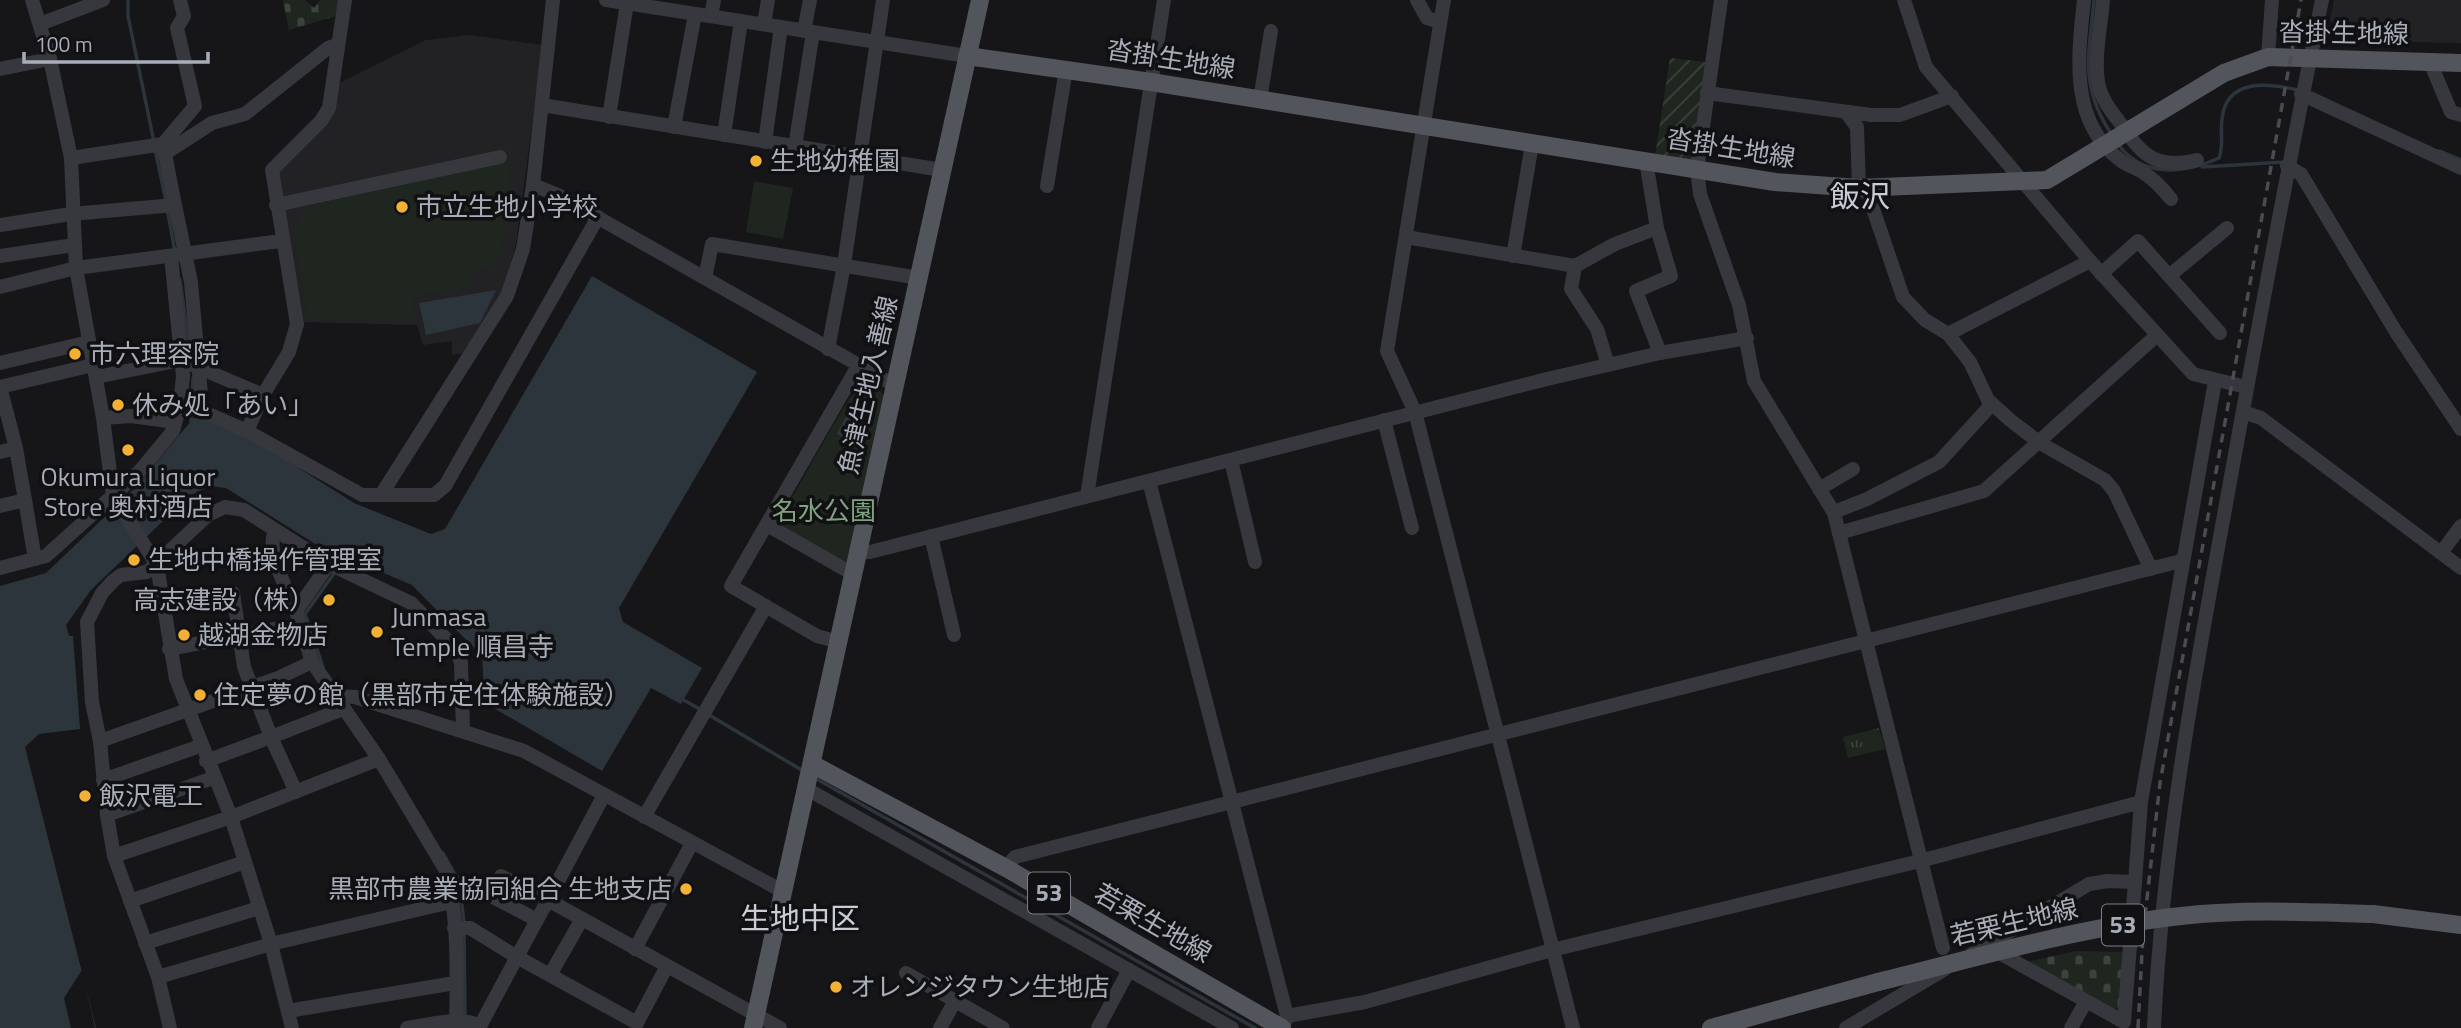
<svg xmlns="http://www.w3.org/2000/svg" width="2461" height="1028" font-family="'Titillium Web','Noto Sans JP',sans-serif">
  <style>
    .built { fill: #222225 }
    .grass { fill: url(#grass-tufts) }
    .cemetery { fill: url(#cemetery-stones) }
    .park { fill: #1e261f }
    .garden { fill: url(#garden-furrows) }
    .water { fill: #2c353c }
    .pier { fill: #161618 }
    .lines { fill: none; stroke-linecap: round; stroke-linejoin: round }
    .stream { stroke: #2c353c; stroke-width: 3.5 }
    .minor { stroke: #37383d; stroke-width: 14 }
    .major { stroke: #53555c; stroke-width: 18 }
    .rail { stroke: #4a4c52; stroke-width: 3.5; stroke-dasharray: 9 7; stroke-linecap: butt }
    .major-bridge { stroke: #53555c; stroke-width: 18 }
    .poi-dot { fill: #f2b134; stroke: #111113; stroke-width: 2.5 }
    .labels { text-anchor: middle; stroke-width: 7; stroke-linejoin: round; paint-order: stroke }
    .shield { fill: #111113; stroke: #7b7e86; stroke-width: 2 }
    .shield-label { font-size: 24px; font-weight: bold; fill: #a8adb8 }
    .street-label { font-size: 26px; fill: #a8adb8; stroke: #111113 }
    .poi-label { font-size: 26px; fill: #a8adb8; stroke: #111113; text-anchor: start }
    .park-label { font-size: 26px; fill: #7fa381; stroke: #111113 }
    .quarter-label { font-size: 30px; fill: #c9ccd4; stroke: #111113 }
  </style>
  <defs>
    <pattern id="grass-tufts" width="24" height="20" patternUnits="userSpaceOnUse" patternTransform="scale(1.75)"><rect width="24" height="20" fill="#1e261f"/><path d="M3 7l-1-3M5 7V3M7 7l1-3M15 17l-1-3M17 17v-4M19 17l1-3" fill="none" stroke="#3c433d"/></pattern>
    <pattern id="cemetery-stones" width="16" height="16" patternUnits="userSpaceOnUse" patternTransform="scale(1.75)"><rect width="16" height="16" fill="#1e261f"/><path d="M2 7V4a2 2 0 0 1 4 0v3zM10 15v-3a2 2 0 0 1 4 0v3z" fill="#3c433d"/></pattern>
    <pattern id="garden-furrows" width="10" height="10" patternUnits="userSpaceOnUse" patternTransform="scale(1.75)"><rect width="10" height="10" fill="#1e261f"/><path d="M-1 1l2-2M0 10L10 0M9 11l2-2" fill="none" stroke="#3c433d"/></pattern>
  </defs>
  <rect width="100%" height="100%" fill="#161618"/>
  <!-- built -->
  <g class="built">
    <polygon points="2334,0 2461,0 2461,43 2354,41 2330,20"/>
    <polygon points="470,35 543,45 516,243 504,290 465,353 452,355 452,341 423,345 417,325 304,322 277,171 339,83 426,40"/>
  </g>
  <!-- grass -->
  <polygon class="grass" points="1879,728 1885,749 1848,758 1843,737"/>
  <!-- cemetery -->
  <g class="cemetery">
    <polygon points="283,0 305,0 314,8 320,0 339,0 336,16 289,30"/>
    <polygon points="2076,951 2129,952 2124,1006 2111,1011 2026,962"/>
  </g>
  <!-- park -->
  <g class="park">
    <polygon points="510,160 509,219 495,266 466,274 468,287 412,296 416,322 307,318 295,232 305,207"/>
    <polygon points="754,181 793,188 783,239 746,232"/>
    <polygon points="862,381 874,383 885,397 848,565 776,525 842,410"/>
  </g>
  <!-- garden -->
  <polygon class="garden" points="1670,58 1706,62 1692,162 1655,156"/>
  <!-- water -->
  <g class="water">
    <polygon points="592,276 757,372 619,608 623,622 702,668 681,704 651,688 602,771 485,703 482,656 412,585 317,545 226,488 210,486 189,496 91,590 66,625 69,636 73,636 80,729 39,734 25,747 96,1028 0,1028 0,586 46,573 135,488 197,414 261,444 354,503 431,534 445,529"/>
    <polygon points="496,290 480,323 426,335 419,303"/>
    <polygon points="866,390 875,397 854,418 844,438 837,434 855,398"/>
  </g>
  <!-- pier -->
  <polygon class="pier" points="82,970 95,1028 71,1028 64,998"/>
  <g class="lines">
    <!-- stream -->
    <g class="stream">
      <polyline points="128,0 128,16 154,142"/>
      <path d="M2094,0C2089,56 2079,86 2112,135"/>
      <path d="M2118,144C2143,179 2186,173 2219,158C2224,145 2220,133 2222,119C2226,78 2268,83 2298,90"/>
      <polyline points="155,150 166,201"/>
      <polyline points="2440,151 2461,160"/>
      <polyline points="2202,167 2284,162"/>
      <polyline points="167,208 175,252"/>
      <polyline points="180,280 191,360"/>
      <polyline points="191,422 193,378"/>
      <polyline points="323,667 305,614 335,572"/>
      <polyline points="682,699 703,711"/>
      <polyline points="709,715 805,772"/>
      <polyline points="815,778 1255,1028"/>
      <polyline points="443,853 458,880"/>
      <polyline points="460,887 464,924"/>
      <polyline points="464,932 465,1019"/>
    </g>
    <!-- minor -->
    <g class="minor">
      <polyline points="32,0 50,59 71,158 76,268 103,418 113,496 157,565 176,679 231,817 271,944 292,1028"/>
      <polyline points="606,0 967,56"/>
      <polyline points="1417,0 1427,18 1440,22"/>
      <polyline points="1444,0 1387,351 1415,412 1573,1028"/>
      <polyline points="1721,0 1697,169 1700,194 1739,305 1754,381 1834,513 1943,948"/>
      <polyline points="1904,0 1926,67 2090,261 2193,374 2246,387"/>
      <path d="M2084,0C2078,56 2069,121 2120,160C2127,166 2137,168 2144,173C2155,180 2163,189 2171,199"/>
      <path d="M2103,0C2101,26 2094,56 2098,82C2100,96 2109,109 2118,120C2140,152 2153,171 2197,160"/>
      <polyline points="711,16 714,0"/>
      <polyline points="40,24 103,0"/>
      <polyline points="764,24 768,0"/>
      <polyline points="804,31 810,0"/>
      <polyline points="2268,57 2272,0"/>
      <polyline points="2430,62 2451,112 2461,115"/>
      <polyline points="0,69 50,59"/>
      <polyline points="1707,93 1871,115 1900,115 1952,96"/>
      <polyline points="2301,94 2461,168"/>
      <polyline points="1260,100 1271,31"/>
      <polyline points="542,105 942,170"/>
      <polyline points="1846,112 1857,127 1859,188"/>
      <polyline points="609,117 627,3"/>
      <polyline points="674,127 695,14"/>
      <polyline points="724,135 741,21"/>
      <polyline points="765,142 781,27"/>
      <polyline points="795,147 813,32"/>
      <polyline points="164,154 212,123 245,114 328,48 337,45"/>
      <polyline points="71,158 163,144"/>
      <polyline points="2287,166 2301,174 2396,332 2461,429"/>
      <polyline points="533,185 558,195 894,385"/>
      <polyline points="1047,186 1066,69"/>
      <polyline points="1866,188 1903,297 1925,320 1948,334 1970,362 1988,400 2010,420 2040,443 2105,480 2114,491 2151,569"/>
      <polyline points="175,205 163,144 195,106 177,28 184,16 180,0"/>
      <polyline points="276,205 500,157"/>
      <polyline points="0,225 71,214 175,205 191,282 201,394 199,410 247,431 362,495 434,495 445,486 598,217"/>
      <polyline points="1657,228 1671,276 1636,291 1660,353"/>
      <polyline points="1406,237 1575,266 1615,244 1657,228 1646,161"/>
      <polyline points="0,256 74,245"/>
      <polyline points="1513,256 1532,144"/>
      <polyline points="1575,266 1571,289 1597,329 1608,365"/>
      <polyline points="2101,274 2138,241 2220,333"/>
      <polyline points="2169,276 2227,228"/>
      <polyline points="705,278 712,244 919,278"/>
      <polyline points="0,287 76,268 281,241"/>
      <polyline points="1948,334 2090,261"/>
      <polyline points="828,349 844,265 883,0"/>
      <polyline points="0,363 89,342"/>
      <polyline points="96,377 181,360 263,395"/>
      <polyline points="0,387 93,365"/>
      <polyline points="0,387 16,448"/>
      <polyline points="2243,412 2261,418 2461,568"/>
      <polyline points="103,418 131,416 175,422"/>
      <polyline points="1384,420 1412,528"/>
      <polyline points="247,431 263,395 289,352 297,324 272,170 321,121 329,108 345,0"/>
      <polyline points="0,452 16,448 25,500"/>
      <polyline points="1231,460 1255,562"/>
      <polyline points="1149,481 1287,1016 1284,1025"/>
      <polyline points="1819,489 1853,469"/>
      <polyline points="381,495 507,296 523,249 533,185 553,0"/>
      <polyline points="1087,496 1164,0"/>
      <polyline points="0,506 25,500 35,559"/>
      <polyline points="1834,512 1867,499 1939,462 1992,404"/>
      <polyline points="767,525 853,574"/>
      <path d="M275,531C265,552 288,590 296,611"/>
      <polyline points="1839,533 1984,491 2157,335"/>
      <polyline points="931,536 954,635"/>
      <polyline points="858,552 870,552 1547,379 1660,353 1747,338"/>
      <polyline points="2441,553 2461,526"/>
      <path d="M329,564L296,611L312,662L379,759L445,869C459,908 457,985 456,1028"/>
      <polyline points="0,568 46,556 139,472 173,431 180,405 183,376 171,256"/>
      <polyline points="839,642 817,636 731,586 858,366"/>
      <polyline points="169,649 300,624"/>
      <polyline points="334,696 355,697 524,751 784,892"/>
      <polyline points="100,741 278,678 312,662"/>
      <polyline points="206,761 271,737 244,667 233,593"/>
      <polyline points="103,780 200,746"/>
      <polyline points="807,789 1232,1028"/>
      <polyline points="296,792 271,737 343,709"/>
      <polyline points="107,815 213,778"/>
      <polyline points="644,817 766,606"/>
      <polyline points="114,856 231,817 379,759"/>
      <polyline points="1006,868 1015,857 2181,561"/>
      <polyline points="501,876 548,900 604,795"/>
      <polyline points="450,883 464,882 537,920 548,900 780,1028"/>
      <polyline points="130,901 245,862"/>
      <polyline points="454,928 470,928 517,957 537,920"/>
      <polyline points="145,943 259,908"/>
      <polyline points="635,949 692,843"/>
      <polyline points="1994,950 2124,1022 2135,882"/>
      <polyline points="1972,954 2089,884 2108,881 2135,882 2141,802 2215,381"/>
      <polyline points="906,973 1003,1028"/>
      <polyline points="550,975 582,919"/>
      <polyline points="158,977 271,944 451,902"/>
      <polyline points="288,1011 455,983"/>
      <polyline points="1287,1016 1365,1002 1552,950 1920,861 2141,802"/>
      <polyline points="170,1028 158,977 114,856 107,815 100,741 92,702 87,622 102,593 113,581 121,575 147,572 208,515 225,507 244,510 329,564 411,603 457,650 461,663 463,730"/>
      <path d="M407,1028C431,1025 459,1015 480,1026L517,957L637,1023L667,966"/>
      <polyline points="940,1028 955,1001"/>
      <polyline points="1098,1028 1129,970"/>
      <polyline points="1846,1028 1945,969"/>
      <polyline points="2071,1028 2085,1003"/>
      <path d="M2154,1028C2162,855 2193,684 2224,515C2255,343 2287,171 2322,0"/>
    </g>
    <!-- major -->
    <g class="major">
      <polyline points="967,56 1151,82 1775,182 1859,188 2047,180 2224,73 2268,57 2461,63"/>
      <polyline points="812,764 1006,868 1282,1028"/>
      <polyline points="2373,914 2461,925"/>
      <polyline points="753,1028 980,0"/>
      <polyline points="1711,1028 1878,982"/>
    </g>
    <!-- rail -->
    <polyline class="rail" points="2138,1028 2143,934 2160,783 2301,0"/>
    <!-- major-bridge -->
    <path class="major-bridge" d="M1878,982C1977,958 2079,927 2181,916C2245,909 2309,912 2373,914"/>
  </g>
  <!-- markers -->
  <g class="poi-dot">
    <circle cx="756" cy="161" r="7"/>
    <circle cx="402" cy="207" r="7"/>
    <circle cx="75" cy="354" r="7"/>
    <circle cx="118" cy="405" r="7"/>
    <circle cx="128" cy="450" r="7"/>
    <circle cx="134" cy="560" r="7"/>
    <circle cx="329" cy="600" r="7"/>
    <circle cx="377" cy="632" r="7"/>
    <circle cx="184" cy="635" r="7"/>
    <circle cx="200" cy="695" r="7"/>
    <circle cx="85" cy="796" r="7"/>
    <circle cx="686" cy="889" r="7"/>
    <circle cx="836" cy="987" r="7"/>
  </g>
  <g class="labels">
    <!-- shield labels -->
    <g class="shield">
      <rect x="1028" y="872.5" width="42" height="41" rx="5"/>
      <rect x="2102" y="904.5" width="42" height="41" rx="5"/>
    </g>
    <g class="shield-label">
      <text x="1049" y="901">53</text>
      <text x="2123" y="933">53</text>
    </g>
    <!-- street labels -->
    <g class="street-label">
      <text transform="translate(2344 33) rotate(1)" y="9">沓掛生地線</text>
      <text transform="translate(1171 59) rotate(9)" y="9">沓掛生地線</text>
      <text transform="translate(1731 148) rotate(9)" y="9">沓掛生地線</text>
      <text transform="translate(868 385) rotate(-77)" y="9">魚津生地入善線</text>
      <text transform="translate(2014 922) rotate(-13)" y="9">若栗生地線</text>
      <text transform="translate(1153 923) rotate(30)" y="9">若栗生地線</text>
    </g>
    <!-- poi labels -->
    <g class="poi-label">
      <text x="770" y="170">生地幼稚園</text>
      <text x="416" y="216">市立生地小学校</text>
      <text x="89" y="363">市六理容院</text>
      <text x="132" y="414">休み処「あい」</text>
      <text x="128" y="486" text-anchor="middle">Okumura Liquor<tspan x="128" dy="30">Store 奥村酒店</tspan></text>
      <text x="148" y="569">生地中橋操作管理室</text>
      <text x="315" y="609" text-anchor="end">高志建設（株）</text>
      <text x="391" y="626">Junmasa<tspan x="391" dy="30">Temple 順昌寺</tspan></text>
      <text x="198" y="644">越湖金物店</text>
      <text x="214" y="704">住定夢の館（黒部市定住体験施設）</text>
      <text x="99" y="805">飯沢電工</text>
      <text x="672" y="898" text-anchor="end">黒部市農業協同組合 生地支店</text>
      <text x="850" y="996">オレンジタウン生地店</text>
    </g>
    <!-- park labels -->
    <g class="park-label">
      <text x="824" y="520">名水公園</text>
    </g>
    <!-- quarter labels -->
    <g class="quarter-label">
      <text x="1860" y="207">飯沢</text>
      <text x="800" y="929">生地中区</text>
    </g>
  </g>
  <!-- scale -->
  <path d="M24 52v10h184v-10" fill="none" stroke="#a8adb8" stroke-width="3.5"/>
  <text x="35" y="52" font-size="21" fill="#a8adb8" stroke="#111113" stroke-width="5" paint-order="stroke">100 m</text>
</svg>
